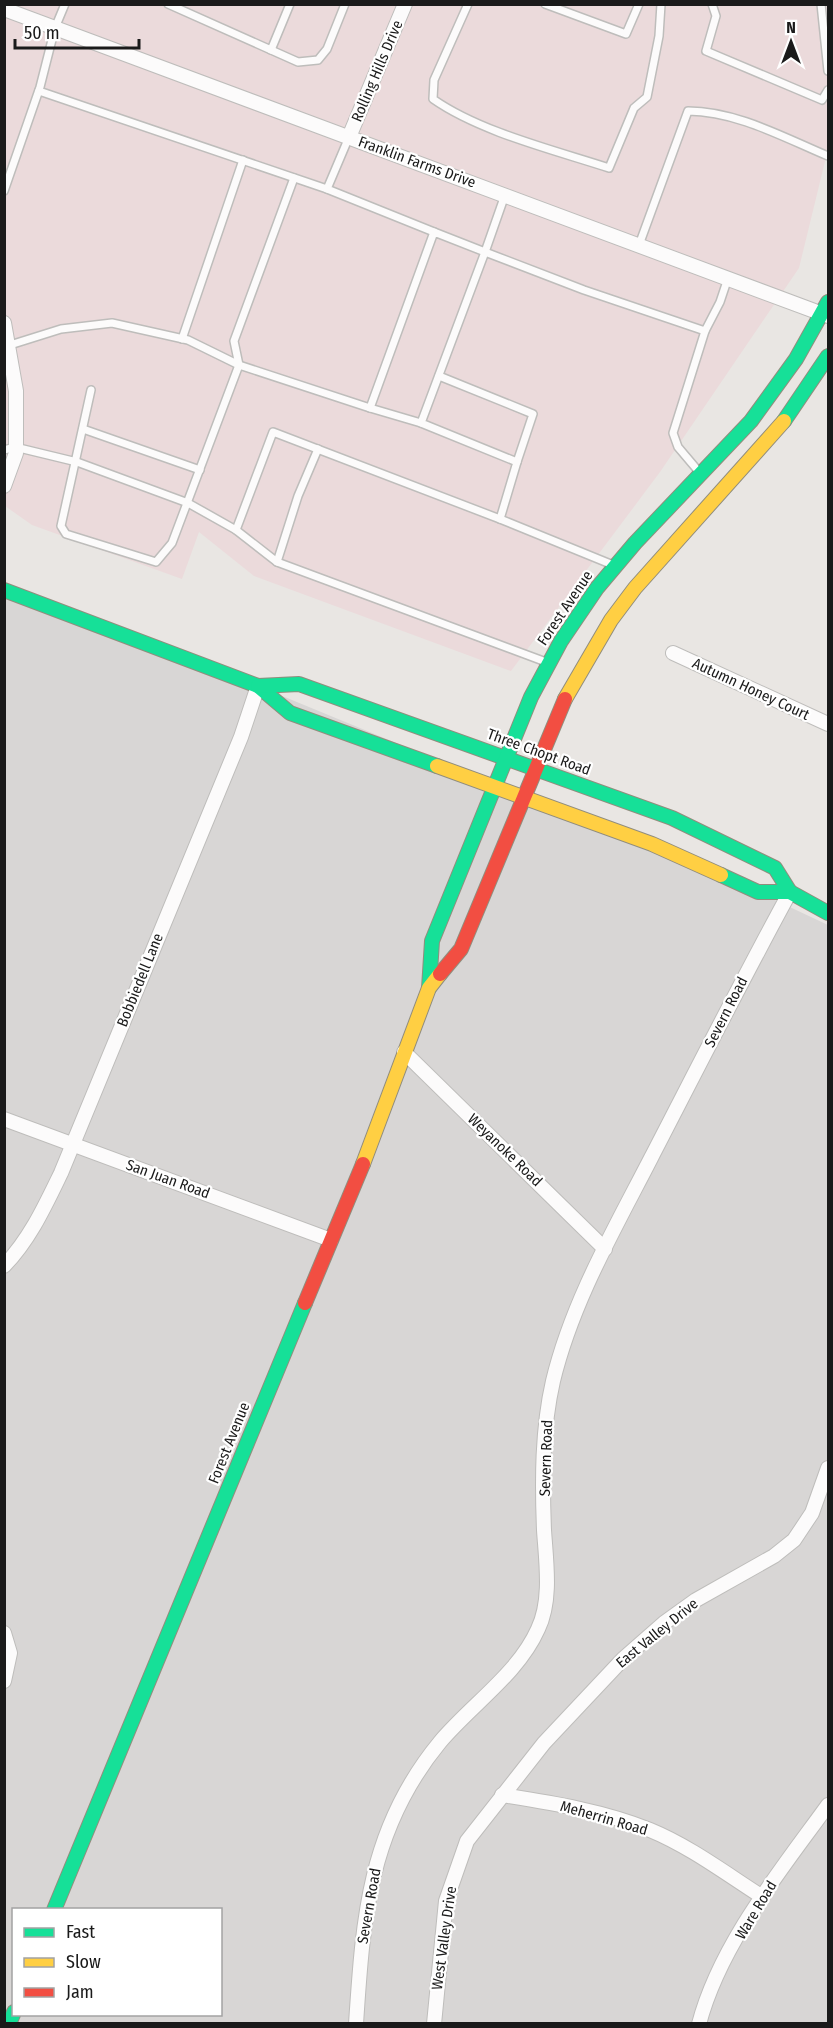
<svg xmlns="http://www.w3.org/2000/svg" width="833" height="2028" font-family="'Fira Sans Condensed',sans-serif">
  <style>
    .residential { fill: #d8d6d5; fill-rule: evenodd }
    .commercial { fill: #ebdadb }
    .lines { fill: none; stroke-linecap: round; stroke-linejoin: round }
    .lane-casing { stroke: #bebdbb; stroke-width: 10 }
    .street-casing { stroke: #bebdbb; stroke-width: 16 }
    .fast-casing { stroke: #918d7d; stroke-width: 16 }
    .slow-casing { stroke: #918d7d; stroke-width: 16 }
    .jam-casing { stroke: #918d7d; stroke-width: 16 }
    .lane { stroke: #fcfbfb; stroke-width: 7 }
    .street { stroke: #fcfbfb; stroke-width: 14 }
    .fast { stroke: #16e098; stroke-width: 14 }
    .slow { stroke: #ffcf43; stroke-width: 14 }
    .jam { stroke: #f24e42; stroke-width: 14 }
    .labels { text-anchor: middle; stroke-width: 4.5; stroke-linejoin: round; paint-order: stroke }
    .street-label { font-size: 15px; fill: #1a1a1a; stroke: #fff }
  </style>
  <rect width="100%" height="100%" fill="#e9e6e3"/>
  <!-- residential -->
  <path class="residential" d="M4,585L258,686L758,892L828,925V2023H5ZM14,1910H220V2014H14Z"/>
  <!-- commercial -->
  <polygon class="commercial" points="5,5 828,5 828,149 799,268 660,472 511,671 254,576 199,532 182,579 32,525 5,506"/>
  <g class="lines">
    <!-- lane casing -->
    <g class="lane-casing">
      <g id="lane">
        <polyline points="65,4 55,28 39,91 327,189"/>
        <polyline points="168,4 298,62 318,60 327,49 345,4"/>
        <path d="M468,4L434,80L433,99C480,132 554,150 609,168L634,108L647,97L659,36L661,4"/>
        <polyline points="545,4 626,34 639,4"/>
        <polyline points="712,4 716,16 706,51 822,100 828,90"/>
        <polyline points="821,4 828,71"/>
        <polyline points="271,50 290,4"/>
        <polyline points="349,137 327,189 434,232"/>
        <polyline points="4,191 39,90"/>
        <polyline points="505,195 485,252 584,290 705,331 720,302 728,278"/>
        <path d="M639,245L688,111C736,111 785,138 828,156"/>
        <polyline points="182,339 243,160"/>
        <polyline points="10,345 61,329 112,323 188,340 239,365"/>
        <polyline points="239,365 234,341 294,178"/>
        <polyline points="439,376 533,414 517,462"/>
        <polyline points="91,390 61,526 66,534 156,562 172,543 239,365 370,408 434,232 485,252 421,423 517,462 500,519 613,565"/>
        <polyline points="370,408 421,423"/>
        <polyline points="83,429 200,470"/>
        <polyline points="4,450 15,447 77,462 188,503 236,530 273,432 500,519"/>
        <polyline points="700,473 678,447 673,433 705,331"/>
        <polyline points="236,530 277,562 546,662"/>
        <polyline points="277,562 298,496 318,449"/>
      </g>
    </g>
    <!-- street casing -->
    <g class="street-casing">
      <g id="street">
        <polyline points="4,9 828,316"/>
        <polyline points="349,137 405,4"/>
        <polyline points="4,323 16,391 16,453 4,486"/>
        <polyline points="673,653 828,724"/>
        <polyline points="404,1052 605,1249"/>
        <polyline points="4,1119 331,1240"/>
        <path d="M4,1266C30,1239 45,1206 61,1173L241,737L258,686"/>
        <polyline points="4,1633 10,1653 4,1681"/>
        <path d="M502,1795C552,1803 603,1811 650,1830C689,1846 725,1873 761,1896"/>
        <path d="M356,2024C363,1917 369,1828 440,1742C471,1705 518,1674 538,1629C552,1600 546,1561 544,1530C542,1481 542,1429 553,1381C572,1302 614,1230 651,1158C697,1069 742,980 790,892"/>
        <polyline points="434,2024 446,1901 467,1841 544,1743 623,1659 664,1623 696,1600 774,1556 794,1540 812,1513 828,1468"/>
        <path d="M699,2024C720,1944 781,1870 828,1805"/>
      </g>
    </g>
    <!-- fast casing -->
    <g class="fast-casing">
      <g id="fast">
        <polyline points="784,421 828,356"/>
        <polyline points="4,590 258,686 290,713 437,766"/>
        <polyline points="258,686 299,684 672,818 775,868 790,892"/>
        <polyline points="721,875 758,892 790,892 828,913"/>
        <polyline points="429,988 432,941 531,697 561,641 597,588 635,543 751,421 796,359 828,302"/>
        <polyline points="54,1910 305,1303"/>
        <polyline points="9,2024 14,2012"/>
      </g>
    </g>
    <!-- slow casing -->
    <g class="slow-casing">
      <g id="slow">
        <polyline points="565,699 611,620 635,588 784,421"/>
        <polyline points="437,766 652,844 721,875"/>
        <polyline points="363,1164 429,988 440,974"/>
      </g>
    </g>
    <!-- jam casing -->
    <g class="jam-casing">
      <g id="jam">
        <polyline points="440,974 461,949 565,699"/>
        <polyline points="305,1303 363,1164"/>
      </g>
    </g>
    <!-- lane -->
    <use href="#lane" class="lane"/>
    <!-- street -->
    <use href="#street" class="street"/>
    <!-- fast -->
    <use href="#fast" class="fast"/>
    <!-- slow -->
    <use href="#slow" class="slow"/>
    <!-- jam -->
    <use href="#jam" class="jam"/>
  </g>
  <g class="labels">
    <!-- street labels -->
    <g class="street-label">
      <text transform="translate(377 71) rotate(-67)" y="5">Rolling Hills Drive</text>
      <text transform="translate(417 162) rotate(20)" y="5">Franklin Farms Drive</text>
      <text transform="translate(565 608) rotate(-56)" y="5">Forest Avenue</text>
      <text transform="translate(751 689) rotate(25)" y="5">Autumn Honey Court</text>
      <text transform="translate(539 752) rotate(20)" y="5">Three Chopt Road</text>
      <text transform="translate(140 980) rotate(-68)" y="5">Bobbiedell Lane</text>
      <text transform="translate(726 1012) rotate(-63)" y="5">Severn Road</text>
      <text transform="translate(505 1150) rotate(44)" y="5">Weyanoke Road</text>
      <text transform="translate(168 1179) rotate(20)" y="5">San Juan Road</text>
      <text transform="translate(229 1443) rotate(-68)" y="5">Forest Avenue</text>
      <text transform="translate(546 1458) rotate(-88)" y="5">Severn Road</text>
      <text transform="translate(657 1633) rotate(-39)" y="5">East Valley Drive</text>
      <text transform="translate(604 1818) rotate(16)" y="5">Meherrin Road</text>
      <text transform="translate(369 1906) rotate(-80)" y="5">Severn Road</text>
      <text transform="translate(756 1910) rotate(-59)" y="5">Ware Road</text>
      <text transform="translate(444 1938) rotate(-82)" y="5">West Valley Drive</text>
    </g>
  </g>
  <!-- border -->
  <rect width="833" height="2028" fill="none" stroke="#1a1a1a" stroke-width="12"/>
  <!-- legend -->
  <rect x="12" y="1908" width="210" height="108" fill="#ffffff" stroke="#a3a3a3" stroke-width="1.5"/>
  <rect x="24" y="1928" width="30" height="9" fill="#16e098" stroke="#a3a3a3" stroke-width="1.5"/>
  <text x="66" y="1938" font-size="18" fill="#1a1a1a">Fast</text>
  <rect x="24" y="1958" width="30" height="9" fill="#ffcf43" stroke="#a3a3a3" stroke-width="1.5"/>
  <text x="66" y="1968" font-size="18" fill="#1a1a1a">Slow</text>
  <rect x="24" y="1988" width="30" height="9" fill="#f24e42" stroke="#a3a3a3" stroke-width="1.5"/>
  <text x="66" y="1998" font-size="18" fill="#1a1a1a">Jam</text>
  <!-- north arrow -->
  <g transform="translate(791 42)" stroke="#ffffff" stroke-width="4.5" paint-order="stroke">
  <path d="M0-4.5L10 22L0 15L-10 22Z" fill="#1a1a1a"/>
  <text y="-9" font-size="16" font-weight="bold" text-anchor="middle" fill="#1a1a1a">N</text>
  </g>
  <!-- scale -->
  <path d="M15 39v9h124v-9" fill="none" stroke="#1a1a1a" stroke-width="3"/>
  <text x="24" y="39" font-size="18" fill="#1a1a1a" stroke="#ffffff" stroke-width="4.5" paint-order="stroke">50 m</text>
</svg>
